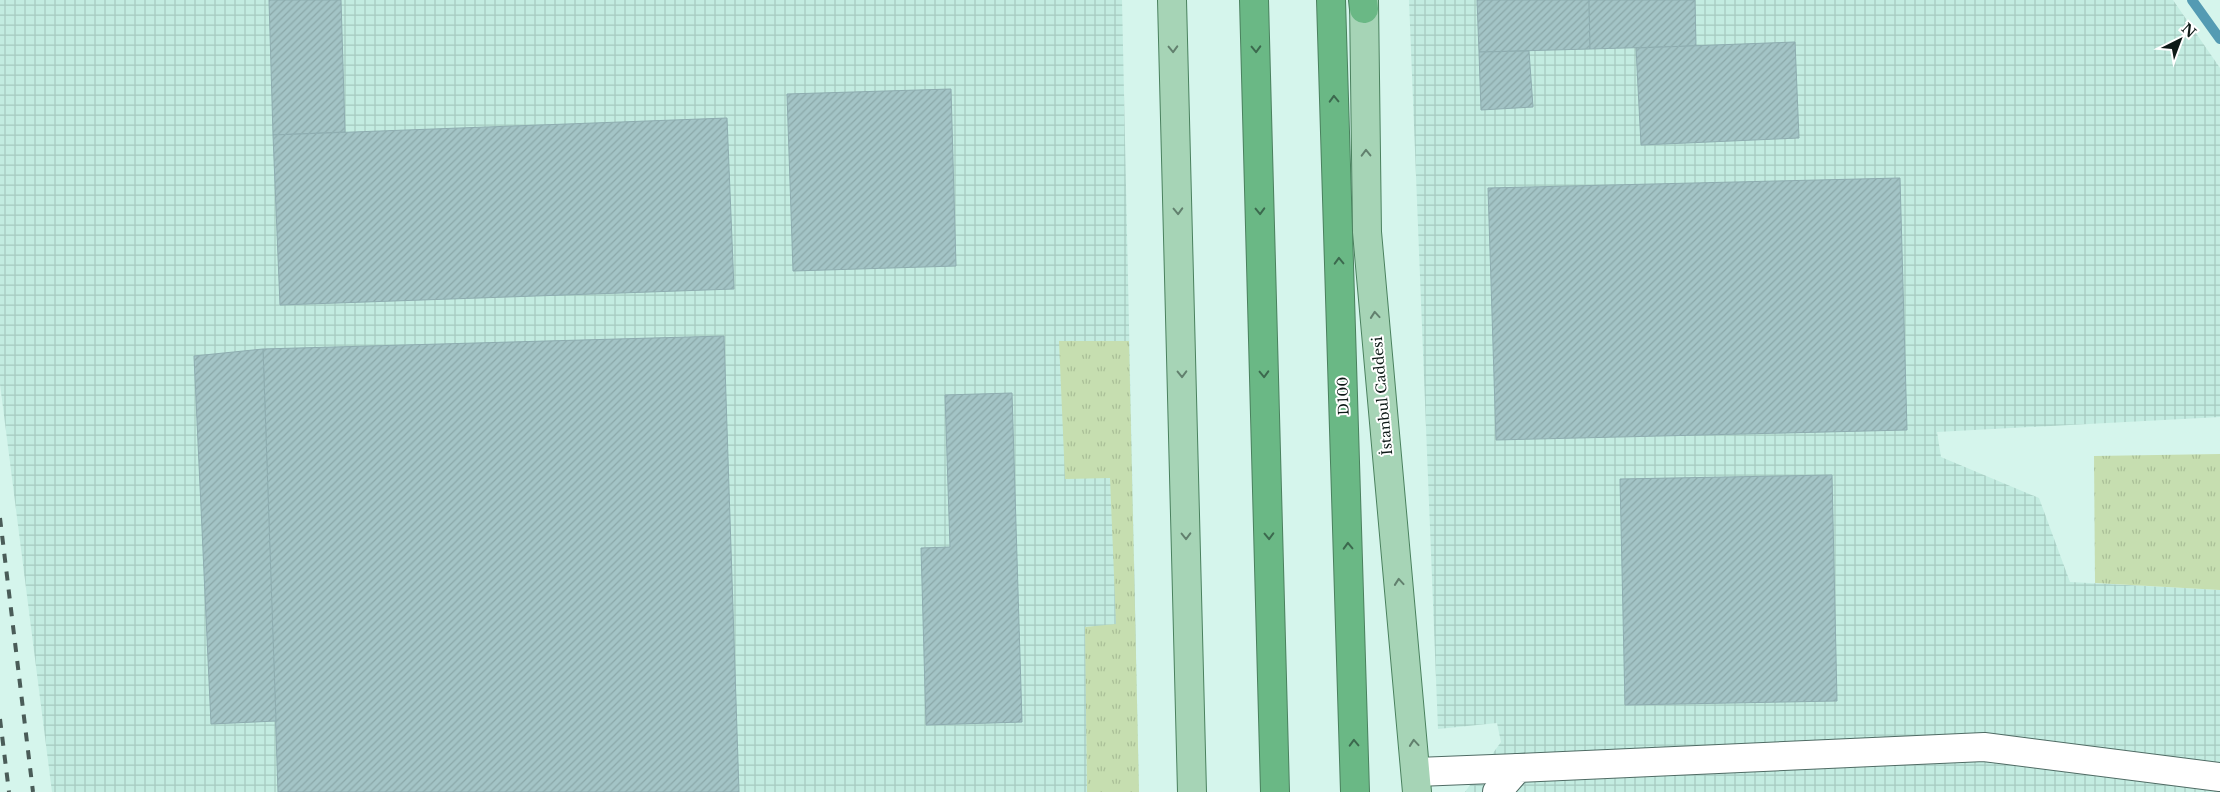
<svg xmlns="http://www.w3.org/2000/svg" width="2220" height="792" font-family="'Libre Baskerville',serif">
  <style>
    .industrial { fill: url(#industrial-grid) }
    .grass { fill: url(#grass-tufts) }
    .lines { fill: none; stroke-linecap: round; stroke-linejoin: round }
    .stream { stroke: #549bb3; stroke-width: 10 }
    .building { fill: url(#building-hatch); stroke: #8eadb0 }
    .minor-casing { stroke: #4f6b64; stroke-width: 30 }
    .major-casing { stroke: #4a815e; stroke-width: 30 }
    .highway-casing { stroke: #4a815e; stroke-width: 30 }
    .minor { stroke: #fff; stroke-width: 28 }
    .major { stroke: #a6d4b6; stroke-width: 28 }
    .highway { stroke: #6ab885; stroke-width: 28 }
    .rail { stroke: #4a5c58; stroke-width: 4; stroke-dasharray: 9 9; stroke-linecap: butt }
    .oneway { stroke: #62806e }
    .oneway2 { stroke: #3c694e }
    .labels { text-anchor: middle; stroke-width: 4; stroke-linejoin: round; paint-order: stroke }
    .street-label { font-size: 14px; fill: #0e1a17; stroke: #fff }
  </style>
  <defs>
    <pattern id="industrial-grid" width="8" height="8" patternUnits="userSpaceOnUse" patternTransform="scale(1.25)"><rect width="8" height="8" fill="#c3ece1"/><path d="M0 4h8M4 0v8" fill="none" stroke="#a6cac0"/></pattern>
    <pattern id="grass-tufts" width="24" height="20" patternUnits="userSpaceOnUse" patternTransform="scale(1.25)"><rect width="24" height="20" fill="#c6deb0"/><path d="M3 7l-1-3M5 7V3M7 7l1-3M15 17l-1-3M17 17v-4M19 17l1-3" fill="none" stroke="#a9be97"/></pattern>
    <pattern id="building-hatch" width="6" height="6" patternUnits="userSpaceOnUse" patternTransform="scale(1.25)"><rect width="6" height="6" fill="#a3c4c6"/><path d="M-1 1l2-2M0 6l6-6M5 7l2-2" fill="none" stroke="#8ba8a9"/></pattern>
  </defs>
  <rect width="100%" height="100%" fill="#d5f5ec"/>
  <!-- industrial -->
  <g class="industrial">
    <polygon points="0,0 1122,0 1139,792 52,792 0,384"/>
    <polygon points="1409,0 2173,0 2220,68 2220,417 1937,432 1941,457 2039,498 2070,582 2220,590 2220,792 1465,792 1501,742 1497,723 1438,729"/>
  </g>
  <!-- grass -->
  <g class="grass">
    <polygon points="1059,341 1129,341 1139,792 1087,792 1085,627 1116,624 1110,478 1065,479"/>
    <polygon points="2220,454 2220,590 2095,583 2094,456"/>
  </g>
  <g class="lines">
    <!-- stream -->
    <polyline class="stream" points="2192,0 2220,39"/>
  </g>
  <!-- building -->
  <g class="building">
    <polygon points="269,0 341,0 345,132 273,135"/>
    <polygon points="1477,0 1589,0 1590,49 1479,52"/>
    <polygon points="1589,0 1695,0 1696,46 1590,49"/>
    <polygon points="1795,42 1799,138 1641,145 1636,48"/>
    <polygon points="1529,51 1533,107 1481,110 1479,52"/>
    <polygon points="951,89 956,266 793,271 787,94"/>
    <polygon points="727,118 734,289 280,305 273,135"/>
    <polygon points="1900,178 1907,430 1496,440 1488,188"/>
    <polygon points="724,336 739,792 278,792 263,349"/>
    <polygon points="263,349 276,721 211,724 194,356"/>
    <polygon points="1012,393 1022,722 926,725 921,548 950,547 945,395"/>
    <polygon points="1832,475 1837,701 1625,705 1620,479"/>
  </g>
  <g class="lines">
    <!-- minor casing -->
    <g class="minor-casing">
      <g id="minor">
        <polyline points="1417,772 1518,768"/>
        <polyline points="1497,792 1518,768 1984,747 2220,777"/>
      </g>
    </g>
    <!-- major casing -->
    <g class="major-casing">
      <g id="major">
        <polyline points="1172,0 1192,792"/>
        <polyline points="1364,0 1367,232 1417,792"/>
      </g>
    </g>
    <!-- highway casing -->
    <g class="highway-casing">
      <g id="highway">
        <polyline points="1254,0 1275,792"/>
        <polyline points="1331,0 1355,792"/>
        <polyline points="1363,0 1364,9"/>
      </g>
    </g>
    <!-- minor -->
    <use href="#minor" class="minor"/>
    <!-- major -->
    <use href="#major" class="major"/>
    <!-- highway -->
    <use href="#highway" class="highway"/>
    <!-- rail -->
    <g class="rail">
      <polyline points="0,518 33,792"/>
      <polyline points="0,719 9,792"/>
    </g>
  </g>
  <!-- one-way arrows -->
  <defs><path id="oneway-chevron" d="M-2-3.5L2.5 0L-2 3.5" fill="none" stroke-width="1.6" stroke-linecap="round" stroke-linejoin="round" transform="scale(1.25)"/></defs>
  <g class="oneway">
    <use href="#oneway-chevron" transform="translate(1173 49) rotate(88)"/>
    <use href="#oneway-chevron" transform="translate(1366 153) rotate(-91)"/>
    <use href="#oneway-chevron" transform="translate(1178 211) rotate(88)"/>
    <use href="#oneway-chevron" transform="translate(1375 315) rotate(-95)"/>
    <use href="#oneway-chevron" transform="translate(1182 374) rotate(89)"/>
    <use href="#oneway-chevron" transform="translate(1186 536) rotate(89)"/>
    <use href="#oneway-chevron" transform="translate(1399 582) rotate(-95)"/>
    <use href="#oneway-chevron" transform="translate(1414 743) rotate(-95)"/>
  </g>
  <g class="oneway2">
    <use href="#oneway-chevron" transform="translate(1256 49) rotate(88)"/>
    <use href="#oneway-chevron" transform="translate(1334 99) rotate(-92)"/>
    <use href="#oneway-chevron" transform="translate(1260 211) rotate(88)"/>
    <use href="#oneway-chevron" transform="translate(1339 261) rotate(-92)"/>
    <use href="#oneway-chevron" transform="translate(1264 374) rotate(88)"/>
    <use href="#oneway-chevron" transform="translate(1269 536) rotate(88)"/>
    <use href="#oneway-chevron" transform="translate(1348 546) rotate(-92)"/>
    <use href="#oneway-chevron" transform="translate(1354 743) rotate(-92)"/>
  </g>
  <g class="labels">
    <!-- street labels -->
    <g class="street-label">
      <text transform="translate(1343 396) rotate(-92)" y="5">D100</text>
      <text transform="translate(1382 396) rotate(-95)" y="5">İstanbul Caddesi</text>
    </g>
  </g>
  <!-- north arrow -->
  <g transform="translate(2180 40) rotate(42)" stroke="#ffffff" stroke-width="4" paint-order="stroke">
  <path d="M0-4L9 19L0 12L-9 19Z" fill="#0e1a17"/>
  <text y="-8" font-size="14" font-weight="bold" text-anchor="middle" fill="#0e1a17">N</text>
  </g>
</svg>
